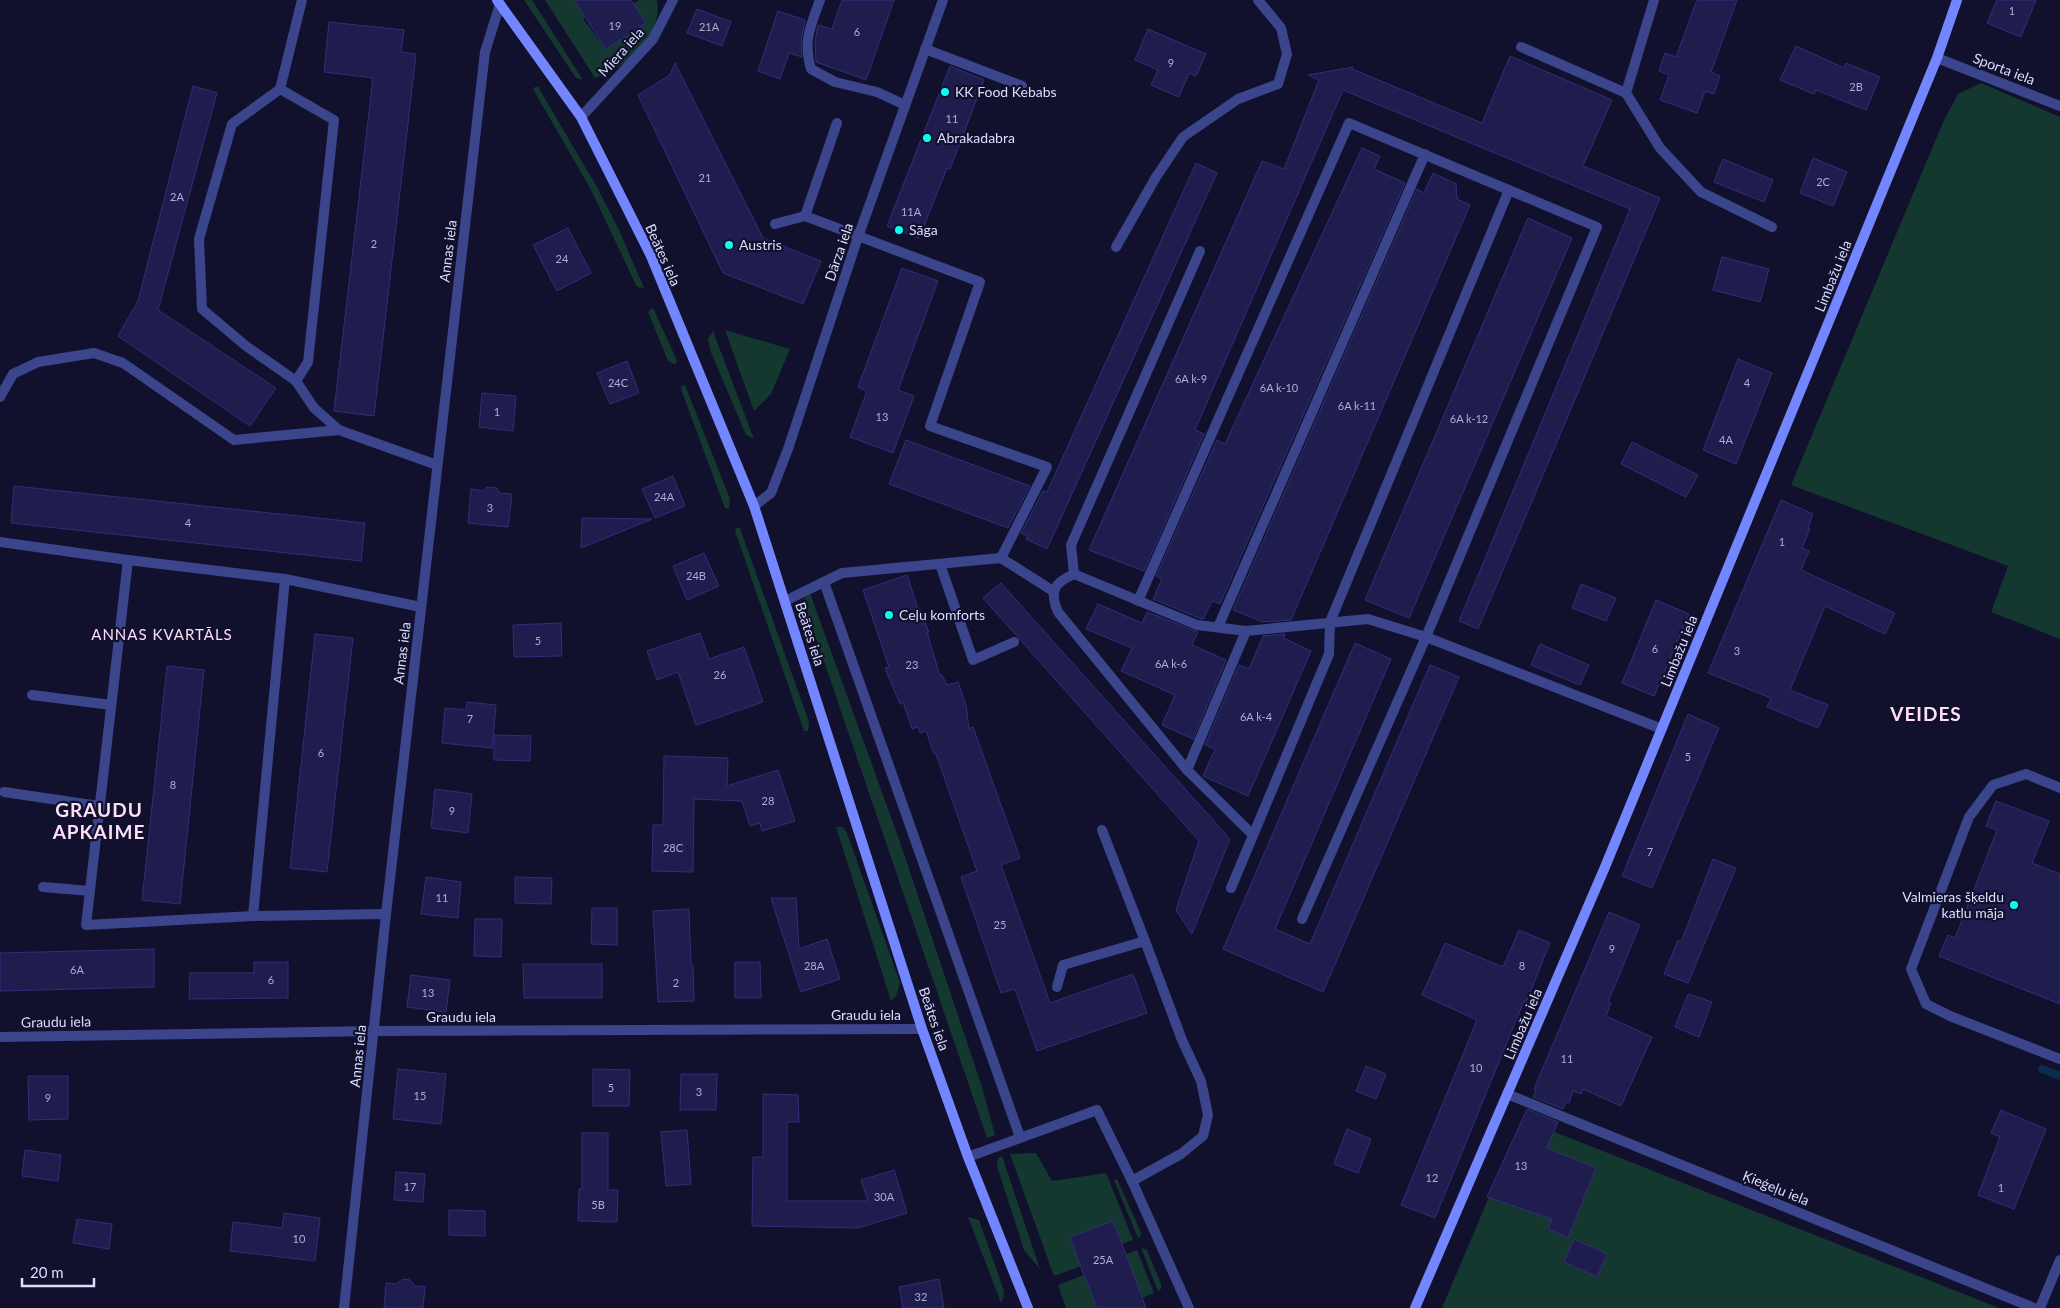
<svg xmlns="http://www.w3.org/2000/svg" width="2060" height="1308" font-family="Lato,sans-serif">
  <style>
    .green { fill: #143730 }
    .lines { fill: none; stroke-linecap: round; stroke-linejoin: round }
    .stream { stroke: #0a2d4c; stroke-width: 8 }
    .building { fill: #1f1c4e; stroke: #312e7a }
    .lane { stroke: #3b458c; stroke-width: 10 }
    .street { stroke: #3b458c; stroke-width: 10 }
    .secondary { stroke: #7386ff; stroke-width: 10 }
    .poi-dot { fill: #08fff0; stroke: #11112d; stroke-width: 2 }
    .labels { text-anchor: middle; stroke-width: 4.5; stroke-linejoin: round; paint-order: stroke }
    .number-label { font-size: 11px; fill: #adaed3 }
    .street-label { font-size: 14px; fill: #dcdeff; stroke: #11112d }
    .poi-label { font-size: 14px; fill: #dcdeff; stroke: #11112d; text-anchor: start }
    .neighbourhood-label { font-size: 15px; letter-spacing: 1px; fill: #ffdef8; stroke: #11112d }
    .district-label { font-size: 19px; font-weight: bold; letter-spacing: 1px; fill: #ffdef8; stroke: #11112d }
  </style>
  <rect width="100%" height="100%" fill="#11112d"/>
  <!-- green -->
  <g class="green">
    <polygon points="524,0 532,0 583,80 576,78"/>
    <path d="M545,0H574L585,17L583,19L606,49L646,23L633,4L639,0H657C663,36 627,68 595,78Z"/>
    <polygon points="1981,83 2060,117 2060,639 1991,612 2008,566 1791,485 1944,120 1958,94"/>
    <polygon points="535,87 538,87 597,187 619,230 644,288 637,287 591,190 533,89"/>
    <polygon points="653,308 676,358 677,362 674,364 668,361 648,312"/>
    <polygon points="725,330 790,349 771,394 754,411"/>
    <polygon points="713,331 754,439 746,435 710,350 708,339"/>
    <polygon points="685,385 730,499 729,509 725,508 682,392 681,386"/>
    <polygon points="736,528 740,528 809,722 808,731 804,731 735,531"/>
    <polygon points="810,593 901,845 982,1087 995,1135 987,1138 803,600"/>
    <polygon points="836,827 843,827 847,833 900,983 896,996 891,1001"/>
    <polygon points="1522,1119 1999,1308 1442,1308"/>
    <polygon points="1036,1153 1052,1181 1106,1173 1133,1240 1122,1244 1113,1221 1070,1237 1081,1266 1054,1276 1010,1154"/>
    <polygon points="1002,1156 1040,1269 1024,1250 997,1166 998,1158"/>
    <polygon points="1117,1179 1140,1230 1141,1235 1138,1238 1114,1180"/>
    <polygon points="968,1217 979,1220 1004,1291 1003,1299 1001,1303"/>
    <polygon points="1141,1248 1147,1250 1161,1284 1161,1289 1158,1291"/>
    <polygon points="1137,1250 1154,1293 1142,1298 1126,1254"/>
    <polygon points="1084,1275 1097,1308 1066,1308 1058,1285"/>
  </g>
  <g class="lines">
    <!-- stream -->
    <polyline class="stream" points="2042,1069 2060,1076"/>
  </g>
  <!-- building -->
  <g class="building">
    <polygon points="574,0 631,0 646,23 606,49"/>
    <polygon points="842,0 894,0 866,80 816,62 815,42 818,25 832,29"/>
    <polygon points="1697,0 1737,0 1711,72 1720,76 1714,94 1705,91 1697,113 1660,100 1669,75 1659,71 1665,53 1676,57"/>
    <polygon points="1997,0 2036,0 2021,37 1987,23"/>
    <polygon points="697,9 731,22 722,46 687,33"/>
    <polygon points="778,11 805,20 801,41 802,57 789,53 780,79 758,71"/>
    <polygon points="329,22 404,30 401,52 416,54 374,416 334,411 373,78 324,72"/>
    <polygon points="1148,29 1206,54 1196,76 1189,73 1179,97 1151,85 1158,70 1135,60"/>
    <polygon points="1796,46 1844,68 1846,63 1880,77 1866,110 1816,90 1814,94 1780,80"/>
    <polygon points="1510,56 1612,100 1583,166 1660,198 1478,629 1459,621 1630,209 1343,90 1195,430 1204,434 1144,571 1089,550 1262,161 1284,169 1319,80 1308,75 1353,67 1352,69 1482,123"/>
    <polygon points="675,63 763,238 821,261 803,304 723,273 638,95 670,75"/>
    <polygon points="950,66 984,80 950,169 947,168 919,238 887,226"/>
    <polygon points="193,86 217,93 158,310 276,388 250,426 118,336 138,301"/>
    <polygon points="1362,148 1380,156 1374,169 1405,183 1220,604 1212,601 1203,619 1199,618 1153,599 1162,579 1156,576 1217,440 1225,444"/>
    <polygon points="1813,158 1847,172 1833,206 1800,193"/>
    <polygon points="1723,159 1773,180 1764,202 1714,182"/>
    <polygon points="1196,163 1217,173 1047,549 1026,539 1028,536 1021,533 1043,491 1047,492"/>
    <polygon points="1433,173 1456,184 1457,199 1470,205 1291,620 1263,622 1233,610 1417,189 1424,193"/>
    <polygon points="1528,218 1572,238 1409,618 1365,600"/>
    <polygon points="568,228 591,273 557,291 533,245"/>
    <polygon points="1722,257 1769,269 1760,302 1713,290"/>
    <polygon points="902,268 938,281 898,390 914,396 893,453 850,437 867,391 858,387"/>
    <polygon points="1738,359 1772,373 1736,464 1703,450"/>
    <polygon points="627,361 639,393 610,404 597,373"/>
    <polygon points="482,393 516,396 513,431 479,427"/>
    <polygon points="906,440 1030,486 1008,528 889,484"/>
    <polygon points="1632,442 1698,475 1686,497 1621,464"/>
    <polygon points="673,476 685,506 655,518 642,489"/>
    <polygon points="14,486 365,523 361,561 11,523"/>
    <polygon points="487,487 497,488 499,493 512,494 508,527 468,523 471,489 484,491"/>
    <polygon points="1781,500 1813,514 1808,528 1810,529 1802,548 1809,551 1801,570 1895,613 1885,634 1825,606 1790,690 1828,705 1818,728 1767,707 1771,698 1708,673"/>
    <polygon points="582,518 652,519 581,548"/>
    <polygon points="704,553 719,586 687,600 673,566"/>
    <polygon points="907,575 918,609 919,608 929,632 927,632 940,676 942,675 947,685 958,682 966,705 969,729 973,727 1020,858 1001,865 1050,1003 1133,974 1147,1013 1037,1051 1015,989 1001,993 961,877 977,871 936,754 934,754 926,731 920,733 918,727 912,729 903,702 900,704 885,668 889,667 863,590"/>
    <polygon points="1001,583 1230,839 1192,934 1176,910 1199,841 983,598"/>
    <polygon points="1581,584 1616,598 1606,621 1572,608"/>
    <polygon points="1656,600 1689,614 1654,696 1622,683"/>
    <polygon points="1098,604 1142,623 1147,612 1198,632 1192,645 1226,660 1193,739 1162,725 1175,695 1121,671 1132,648 1086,629"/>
    <polygon points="561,623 562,656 514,657 513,625"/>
    <polygon points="700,633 709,659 744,647 763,702 696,725 678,672 657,680 647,651"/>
    <polygon points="315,634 353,638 327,872 290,868"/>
    <polygon points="1285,634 1283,638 1311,651 1248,796 1203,776 1215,749 1205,745 1239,665 1249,669 1263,636"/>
    <polygon points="1355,643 1391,659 1275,929 1310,944 1430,665 1459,677 1323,992 1223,949"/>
    <polygon points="1540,644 1589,665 1580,685 1531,665"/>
    <polygon points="167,666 204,670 180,904 142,900"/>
    <polygon points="467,702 496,705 492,748 442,743 445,708 466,710"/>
    <polygon points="1688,714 1719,728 1652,888 1622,876"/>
    <polygon points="494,735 531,736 530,761 494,760"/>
    <polygon points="664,756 728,758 727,786 778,770 795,821 762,831 760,823 750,826 742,801 694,799 693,872 652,871 653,825 663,825"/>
    <polygon points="435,789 472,794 468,833 431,828"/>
    <polygon points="1996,801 2049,821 2032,863 2060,874 2060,1004 1939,956 1948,935 1955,938 1997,830 1986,826"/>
    <polygon points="1713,859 1736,868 1688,983 1664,974 1678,940 1681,942"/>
    <polygon points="426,877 461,882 458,918 421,914"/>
    <polygon points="515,877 552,878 551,904 515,903"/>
    <polygon points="771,898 796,898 799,949 827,939 840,979 801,992"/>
    <polygon points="592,908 617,908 617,945 591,944"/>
    <polygon points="689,909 691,965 693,965 694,1001 658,1002 653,911"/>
    <polygon points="1609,912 1640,925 1608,1002 1611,1003 1606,1016 1652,1037 1621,1106 1583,1089 1581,1094 1573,1091 1569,1103 1566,1102 1563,1109 1533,1097 1536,1090 1534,1089"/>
    <polygon points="475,919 502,919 501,957 474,956"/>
    <polygon points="1519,930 1550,943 1526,1002 1524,1001 1435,1218 1401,1205 1477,1020 1422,995 1445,943 1503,967"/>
    <polygon points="154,949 154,987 0,991 0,953"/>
    <polygon points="254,962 288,962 288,998 189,999 190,973 254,973"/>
    <polygon points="735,962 760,962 761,998 735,998"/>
    <polygon points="523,964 602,964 602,998 524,998"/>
    <polygon points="411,975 450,980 446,1012 407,1007"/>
    <polygon points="1688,994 1712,1002 1699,1037 1675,1027"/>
    <polygon points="1366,1066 1386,1074 1376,1099 1356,1091"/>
    <polygon points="398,1069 446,1074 441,1124 393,1119"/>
    <polygon points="593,1069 630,1070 629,1106 593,1106"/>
    <polygon points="681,1074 717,1074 716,1110 680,1110"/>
    <polygon points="28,1076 68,1076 68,1119 29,1120"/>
    <polygon points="763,1094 798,1095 799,1122 787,1122 787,1201 868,1201 861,1180 894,1170 907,1213 858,1228 752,1226 753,1157 763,1157"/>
    <polygon points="1527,1109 1558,1122 1547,1148 1596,1168 1568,1238 1548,1229 1552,1219 1487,1197"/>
    <polygon points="2001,1110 2046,1129 2014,1209 1978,1195 2000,1137 1991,1133"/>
    <polygon points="1347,1129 1371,1139 1358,1173 1334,1164"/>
    <polygon points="687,1130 691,1184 666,1186 661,1132"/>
    <polygon points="582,1133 608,1133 608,1190 618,1190 617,1222 578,1221 579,1189 582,1189"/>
    <polygon points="25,1150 61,1155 58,1181 22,1176"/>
    <polygon points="396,1172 425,1174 423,1202 394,1200"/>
    <polygon points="449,1210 485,1211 485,1236 449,1235"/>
    <polygon points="284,1213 320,1218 315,1261 230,1251 233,1222 282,1228"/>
    <polygon points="77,1219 112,1224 109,1249 73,1243"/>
    <polygon points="1113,1221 1122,1244 1146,1308 1097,1308 1082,1270 1070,1237"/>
    <polygon points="1574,1239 1607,1254 1597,1277 1564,1262"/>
    <polygon points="403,1279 410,1280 415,1286 425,1287 423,1308 384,1308 386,1283 396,1284"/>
    <polygon points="939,1279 944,1308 903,1308 899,1287"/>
  </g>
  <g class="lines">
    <!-- lane -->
    <g class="lane">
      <path d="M820,0C810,27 803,41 811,69L835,82L877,92L905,105"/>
      <polyline points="1654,0 1626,93 1660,148 1701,192 1772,227"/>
      <polyline points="925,49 1022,86"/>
      <polyline points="280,89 334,120 308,362 296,381 246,346 202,309 199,239 232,124 280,89 302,0"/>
      <polyline points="837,123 805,216 980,282 930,426 1047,467 1001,558"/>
      <polyline points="775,224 805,216"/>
      <polyline points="1116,247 1156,177 1183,137 1238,99 1278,84 1287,54 1281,28 1258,0"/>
      <polyline points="296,381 314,408 339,430"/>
      <polyline points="0,397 13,374 38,362 94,353 123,363 234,440 339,430 437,465"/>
      <polyline points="0,542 128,560 285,579 421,607"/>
      <polyline points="128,560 86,925 253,916 386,914"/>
      <polyline points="940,564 973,660 1014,642"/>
      <polyline points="1074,574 1071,545 1200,251"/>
      <polyline points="824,582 1020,1137"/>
      <polyline points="785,601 842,573 1001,558 1053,591"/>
      <polyline points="1138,601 1349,123 1597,227 1426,637 1302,919"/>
      <polyline points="1218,627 1425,154"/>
      <polyline points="32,695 111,705"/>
      <polyline points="1187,770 1246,631"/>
      <polyline points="2060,788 2026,774 1993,785 1969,817 1911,969 1926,1004 1950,1016 2060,1059"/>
      <polyline points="4,792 99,806"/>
      <polyline points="1102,830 1145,941"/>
      <path d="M1253,835L1187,770L1058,612C1049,591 1054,583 1074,574L1197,625L1246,631L1368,619L1426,637L1662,729"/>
      <polyline points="43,887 90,891"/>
      <polyline points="1231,888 1329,654 1330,622 1509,190"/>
      <polyline points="253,916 285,579"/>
      <polyline points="1057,987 1063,965 1145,941 1182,1040 1201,1081 1208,1115 1203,1136 1181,1154 1132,1181"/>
      <polyline points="968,1157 1097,1110 1132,1181 1189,1308"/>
    </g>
    <!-- street -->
    <g class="street">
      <polyline points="1521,47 1626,93"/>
      <polyline points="1937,58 2060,106"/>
      <polyline points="581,117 653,39 673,0"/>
      <polyline points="754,506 771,493 788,449 858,237 943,0"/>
      <polyline points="0,1037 375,1031 922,1029"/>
      <polyline points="1507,1094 2034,1308"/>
      <polyline points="344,1308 386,914 485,52 500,4"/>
      <polyline points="2040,1308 2060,1260"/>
    </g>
    <!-- secondary -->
    <g class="secondary">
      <polyline points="497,0 581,117 651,256 754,506 922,1029 968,1157 1028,1308"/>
      <polyline points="1415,1308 1605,867 1937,58 1957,0"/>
    </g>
  </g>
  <!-- markers -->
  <g class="poi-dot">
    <circle cx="945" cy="92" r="5"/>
    <circle cx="927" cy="138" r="5"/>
    <circle cx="899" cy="230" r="5"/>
    <circle cx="729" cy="245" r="5"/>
    <circle cx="889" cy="615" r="5"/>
    <circle cx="2014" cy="905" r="5"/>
  </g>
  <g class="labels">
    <!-- number labels -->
    <g class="number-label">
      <text x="2012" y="15">1</text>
      <text x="615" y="30">19</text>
      <text x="709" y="31">21A</text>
      <text x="857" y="36">6</text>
      <text x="1171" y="67">9</text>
      <text x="1856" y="91">2B</text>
      <text x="952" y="123">11</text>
      <text x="705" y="182">21</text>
      <text x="1823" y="186">2C</text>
      <text x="177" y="201">2A</text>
      <text x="911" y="216">11A</text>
      <text x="374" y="248">2</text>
      <text x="562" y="263">24</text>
      <text x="1191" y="383">6A k-9</text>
      <text x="618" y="387">24C</text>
      <text x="1747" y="387">4</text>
      <text x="1279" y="392">6A k-10</text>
      <text x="1357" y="410">6A k-11</text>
      <text x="497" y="416">1</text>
      <text x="882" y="421">13</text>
      <text x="1469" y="423">6A k-12</text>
      <text x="1726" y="444">4A</text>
      <text x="664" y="501">24A</text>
      <text x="490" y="512">3</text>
      <text x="188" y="527">4</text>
      <text x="1782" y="546">1</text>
      <text x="696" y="580">24B</text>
      <text x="538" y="645">5</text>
      <text x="1655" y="653">6</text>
      <text x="1737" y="655">3</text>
      <text x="1171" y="668">6A k-6</text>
      <text x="912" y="669">23</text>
      <text x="720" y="679">26</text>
      <text x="1256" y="721">6A k-4</text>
      <text x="470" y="723">7</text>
      <text x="321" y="757">6</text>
      <text x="1688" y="761">5</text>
      <text x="173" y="789">8</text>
      <text x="768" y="805">28</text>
      <text x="452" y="815">9</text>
      <text x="673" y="852">28C</text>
      <text x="1650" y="856">7</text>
      <text x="442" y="902">11</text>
      <text x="1000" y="929">25</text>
      <text x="1612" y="953">9</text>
      <text x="814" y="970">28A</text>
      <text x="1522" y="970">8</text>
      <text x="77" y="974">6A</text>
      <text x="271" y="984">6</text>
      <text x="676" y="987">2</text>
      <text x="428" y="997">13</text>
      <text x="1567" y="1063">11</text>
      <text x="1476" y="1072">10</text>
      <text x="611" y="1092">5</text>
      <text x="699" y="1096">3</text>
      <text x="420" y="1100">15</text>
      <text x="48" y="1102">9</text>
      <text x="1521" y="1170">13</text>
      <text x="1432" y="1182">12</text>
      <text x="410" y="1191">17</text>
      <text x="2001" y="1192">1</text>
      <text x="884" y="1201">30A</text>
      <text x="598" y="1209">5B</text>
      <text x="299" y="1243">10</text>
      <text x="1103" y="1264">25A</text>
      <text x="921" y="1301">32</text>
    </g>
    <!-- street labels -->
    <g class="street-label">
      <text transform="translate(621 52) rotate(-48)" y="5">Miera iela</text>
      <text transform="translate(2004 69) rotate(21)" y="5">Sporta iela</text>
      <text transform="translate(448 251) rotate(-83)" y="5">Annas iela</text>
      <text transform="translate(839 252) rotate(-71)" y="5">Dārza iela</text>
      <text transform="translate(663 255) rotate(66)" y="5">Beātes iela</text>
      <text transform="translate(1833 276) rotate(-68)" y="5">Limbažu iela</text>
      <text transform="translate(810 634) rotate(72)" y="5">Beātes iela</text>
      <text transform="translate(1679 651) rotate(-68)" y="5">Limbažu iela</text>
      <text transform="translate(402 653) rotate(-83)" y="5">Annas iela</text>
      <text x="866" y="1020">Graudu iela</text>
      <text x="461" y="1022">Graudu iela</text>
      <text transform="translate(934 1019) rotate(71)" y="5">Beātes iela</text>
      <text transform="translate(56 1022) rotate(-1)" y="5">Graudu iela</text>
      <text transform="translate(1523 1024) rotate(-67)" y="5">Limbažu iela</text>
      <text transform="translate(358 1056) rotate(-84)" y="5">Annas iela</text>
      <text transform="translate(1776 1188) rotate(22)" y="5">Ķieģeļu iela</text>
    </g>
    <!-- poi labels -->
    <g class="poi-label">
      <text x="955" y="97">KK Food Kebabs</text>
      <text x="937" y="143">Abrakadabra</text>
      <text x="909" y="235">Sāga</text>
      <text x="739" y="250">Austris</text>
      <text x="899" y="620">Ceļu komforts</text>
      <text x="2004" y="902" text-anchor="end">Valmieras šķeldu<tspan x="2004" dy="16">katlu māja</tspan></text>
    </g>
    <!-- neighbourhood labels -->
    <g class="neighbourhood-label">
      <text x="162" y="640">ANNAS KVARTĀLS</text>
    </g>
    <!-- district labels -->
    <g class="district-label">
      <text x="1926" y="721">VEIDES</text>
      <text x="99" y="817">GRAUDU<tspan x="99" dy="22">APKAIME</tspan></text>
    </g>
  </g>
  <!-- scale -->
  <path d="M22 1278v8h72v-8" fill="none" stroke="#dcdeff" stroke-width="2.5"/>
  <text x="30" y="1278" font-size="15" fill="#dcdeff" stroke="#11112d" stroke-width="4" paint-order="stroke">20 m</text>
</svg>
